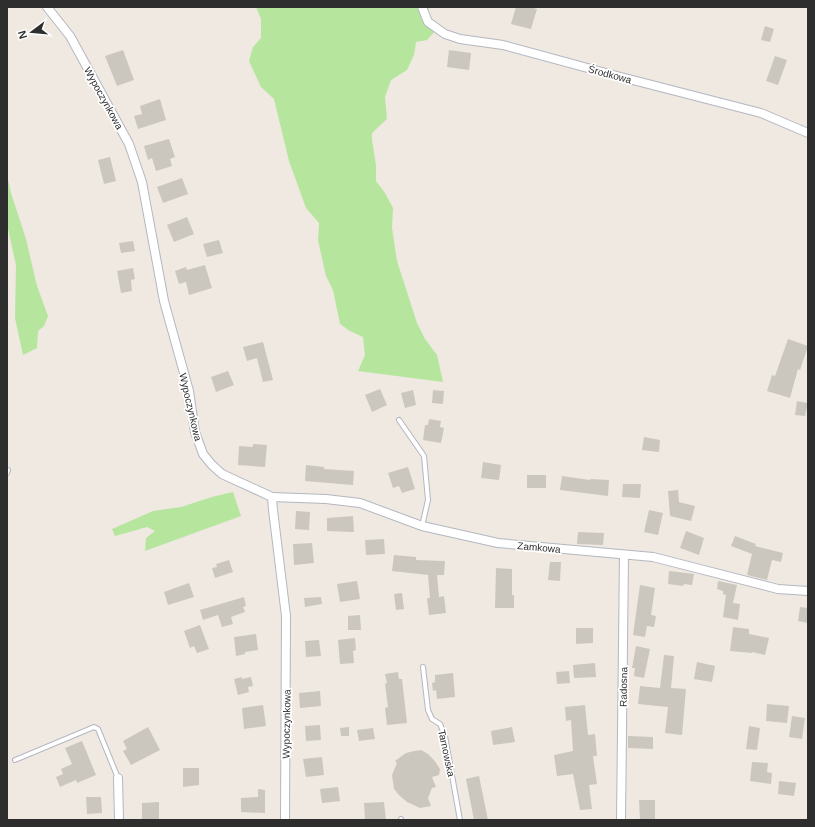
<svg xmlns="http://www.w3.org/2000/svg" width="815" height="827" font-family="Helvetica,sans-serif">
  <style>
    .green { fill: #b6e59e }
    .building { fill: #cbc7bf }
    .lines { fill: none; stroke-linecap: round; stroke-linejoin: round }
    .service-casing { stroke: #b4b7c1; stroke-width: 6 }
    .minor-casing { stroke: #b4b7c1; stroke-width: 10 }
    .service { stroke: #fff; stroke-width: 4 }
    .minor { stroke: #fff; stroke-width: 8 }
    .labels { text-anchor: middle; stroke-width: 3.5; stroke-linejoin: round; paint-order: stroke }
    .street-label { font-size: 10px; fill: #2e2e2e; stroke: #fff }
  </style>
  <rect width="100%" height="100%" fill="#efe9e1"/>
  <!-- green -->
  <g class="green">
    <polygon points="256,7 412,7 422,9 422,7 429,7 427,18 437,29 427,40 416,42 414,55 407,70 391,80 385,97 387,119 372,133 372,140 376,165 376,181 385,193 393,208 392,228 397,261 417,323 425,339 437,355 443,382 358,371 365,355 363,337 350,331 340,324 333,290 326,276 318,240 319,223 306,208 289,161 274,99 261,87 249,61 253,47 261,38 261,19"/>
    <polygon points="7,175 11,193 26,239 37,286 48,316 44,326 38,331 37,348 23,355 15,318 16,265 7,224"/>
    <polygon points="233,492 241,516 145,551 146,538 155,531 147,527 115,536 112,529 153,511 181,507 212,497"/>
  </g>
  <!-- building -->
  <g class="building">
    <polygon points="516,7 530,7 537,9 531,29 511,24"/>
    <polygon points="765,26 774,29 770,42 761,40"/>
    <polygon points="123,50 134,80 117,86 105,56"/>
    <polygon points="449,50 471,53 469,70 447,67"/>
    <polygon points="775,56 787,60 778,85 766,81"/>
    <polygon points="160,99 166,120 138,129 134,116 142,114 140,106"/>
    <polygon points="169,139 175,157 170,159 172,166 156,171 152,158 148,160 144,146"/>
    <polygon points="110,157 116,181 104,184 98,160"/>
    <polygon points="182,178 188,194 163,203 157,187"/>
    <polygon points="187,217 194,234 174,242 167,225"/>
    <polygon points="219,240 223,253 207,257 203,244"/>
    <polygon points="133,241 135,251 121,253 119,243"/>
    <polygon points="205,265 212,288 189,295 186,282 179,284 175,271 186,267 187,270"/>
    <polygon points="133,268 135,279 131,280 132,291 121,293 117,271"/>
    <polygon points="788,339 808,346 800,370 798,369 790,398 767,391 772,375 775,376"/>
    <polygon points="263,342 273,380 263,382 257,358 247,361 243,347"/>
    <polygon points="228,371 234,385 216,392 211,377"/>
    <polygon points="380,389 387,405 372,412 365,395"/>
    <polygon points="413,390 416,405 405,408 401,393"/>
    <polygon points="433,390 444,391 443,404 432,403"/>
    <polygon points="797,401 808,403 805,416 795,415"/>
    <polygon points="429,419 441,421 440,427 444,428 441,443 423,440 425,425 428,425"/>
    <polygon points="644,437 660,440 659,452 642,450"/>
    <polygon points="253,444 267,445 265,467 238,465 239,446 253,447"/>
    <polygon points="483,462 501,465 499,480 481,478"/>
    <polygon points="306,465 324,467 324,469 354,471 353,485 305,481"/>
    <polygon points="408,467 415,489 402,493 399,486 393,488 388,473"/>
    <rect x="527" y="475" width="19" height="13"/>
    <polygon points="562,476 590,480 590,479 609,480 608,496 560,490"/>
    <polygon points="623,484 641,484 640,498 622,497"/>
    <polygon points="678,490 679,502 695,506 691,521 670,516 668,491"/>
    <polygon points="649,510 663,513 658,535 644,532"/>
    <polygon points="296,511 310,512 309,530 295,529"/>
    <polygon points="353,516 354,532 327,531 327,518"/>
    <polygon points="686,531 704,538 699,555 680,548"/>
    <polygon points="578,532 604,533 603,545 577,544"/>
    <polygon points="735,536 756,544 755,546 783,553 781,562 772,560 767,580 747,575 752,554 731,546"/>
    <polygon points="384,539 385,554 366,555 365,540"/>
    <polygon points="312,543 314,563 294,565 293,544"/>
    <polygon points="394,555 416,557 416,560 445,561 444,575 437,575 439,597 444,596 446,613 429,615 427,598 430,598 428,575 392,571"/>
    <polygon points="229,560 233,572 215,578 212,568 217,567 216,564"/>
    <polygon points="550,562 561,562 560,581 548,580"/>
    <polygon points="496,568 512,569 512,595 514,595 514,608 495,608"/>
    <polygon points="669,571 694,574 692,585 684,584 683,586 668,584"/>
    <polygon points="357,581 360,599 340,602 337,584"/>
    <polygon points="718,581 737,585 733,603 740,604 738,620 723,617 726,595 723,594 723,591 717,589"/>
    <polygon points="189,583 194,597 168,605 164,592"/>
    <polygon points="640,585 655,588 651,615 656,616 654,627 647,626 645,637 633,635"/>
    <polygon points="402,593 404,609 396,610 394,594"/>
    <polygon points="244,597 246,606 243,607 245,612 231,617 233,624 222,627 218,615 203,620 200,610"/>
    <polygon points="321,597 322,604 305,607 304,598"/>
    <polygon points="800,607 808,608 808,623 798,621"/>
    <polygon points="360,615 361,630 348,630 348,616"/>
    <polygon points="200,625 209,649 197,653 194,646 190,648 184,631"/>
    <polygon points="733,627 749,629 749,634 769,638 765,655 752,652 752,653 730,651"/>
    <polygon points="576,628 593,628 593,643 576,644"/>
    <polygon points="256,634 258,650 245,652 245,654 236,656 234,637"/>
    <polygon points="355,638 356,650 353,651 354,663 340,664 338,640"/>
    <polygon points="319,640 321,656 306,657 305,641"/>
    <polygon points="636,646 650,649 644,678 634,676 635,668 632,668"/>
    <polygon points="664,655 674,656 671,688 686,689 682,735 665,733 668,707 638,704 640,686 660,688"/>
    <polygon points="697,662 715,666 712,682 694,679"/>
    <polygon points="595,663 596,677 574,678 573,665"/>
    <polygon points="569,671 570,683 557,684 556,672"/>
    <polygon points="398,672 399,679 402,679 407,723 387,725 385,708 388,707 385,684 387,683 385,674"/>
    <polygon points="453,673 455,697 437,699 436,690 433,691 432,683 435,682 435,675"/>
    <polygon points="242,677 242,679 251,677 253,686 248,687 249,692 238,695 234,679"/>
    <polygon points="320,691 321,706 300,708 299,693"/>
    <polygon points="767,704 789,706 787,723 766,721"/>
    <polygon points="263,705 266,726 244,729 242,708"/>
    <polygon points="585,705 588,735 595,734 597,756 593,756 597,784 589,785 592,809 580,810 573,774 557,776 554,755 573,751 571,720 566,721 565,707"/>
    <polygon points="792,716 805,718 802,739 789,737"/>
    <polygon points="320,725 321,740 306,741 305,726"/>
    <polygon points="749,726 760,728 757,750 746,749"/>
    <polygon points="148,727 160,750 131,765 123,751 127,749 123,741"/>
    <polygon points="349,727 349,736 341,736 340,728"/>
    <polygon points="512,727 515,742 493,745 491,731"/>
    <polygon points="373,728 375,739 359,741 357,730"/>
    <polygon points="628,736 653,737 653,749 628,748"/>
    <polygon points="82,741 96,775 77,783 76,780 60,787 56,777 63,774 61,769 72,764 65,748"/>
    <polygon points="421,750 428,754 434,760 440,769 439,775 432,777 436,787 432,788 428,798 431,806 420,808 407,802 399,795 394,789 392,775 397,763 395,761 406,753 414,751"/>
    <polygon points="322,757 324,775 306,777 303,759"/>
    <polygon points="752,762 768,763 767,772 772,773 771,784 750,781"/>
    <polygon points="183,768 199,768 199,785 183,787"/>
    <polygon points="479,776 488,820 474,820 466,779"/>
    <polygon points="779,781 796,783 794,796 778,794"/>
    <polygon points="338,787 340,801 322,803 320,789"/>
    <polygon points="258,789 265,790 265,813 241,812 241,798 258,797 258,799"/>
    <polygon points="86,797 101,797 102,813 87,814"/>
    <polygon points="639,800 655,800 655,820 640,820"/>
    <polygon points="159,802 159,820 142,820 142,803"/>
    <polygon points="384,802 386,820 365,820 364,803"/>
  </g>
  <g class="lines">
    <!-- service casing -->
    <g class="service-casing">
      <g id="service">
        <polyline points="399,420 424,456 428,500 422,526"/>
        <polyline points="7,473 8,470"/>
        <polyline points="423,667 428,710 432,719 440,724 445,736 460,820"/>
        <polyline points="15,760 94,727 98,729 118,778"/>
        <polyline points="401,820 401,819"/>
      </g>
    </g>
    <!-- minor casing -->
    <g class="minor-casing">
      <g id="minor">
        <polyline points="47,7 70,36 129,144 142,182 164,301 189,391 195,432 203,454 212,465 222,474 272,497 273,510 286,616 285,820"/>
        <polyline points="422,7 428,22 445,34 460,39 503,45 617,76 761,113 808,133"/>
        <polyline points="272,497 326,499 360,503 422,526 498,543 653,557 778,589 808,591"/>
        <polyline points="118,778 119,820"/>
        <polyline points="621,820 624,555"/>
      </g>
    </g>
    <!-- service -->
    <use href="#service" class="service"/>
    <!-- minor -->
    <use href="#minor" class="minor"/>
  </g>
  <g class="labels">
    <!-- street labels -->
    <g class="street-label">
      <text transform="translate(610 74) rotate(15)" y="4">Środkowa</text>
      <text transform="translate(104 98) rotate(61)" y="4">Wypoczynkowa</text>
      <text transform="translate(191 407) rotate(77)" y="4">Wypoczynkowa</text>
      <text transform="translate(539 547) rotate(5)" y="4">Zamkowa</text>
      <text transform="translate(623 687) rotate(-89)" y="4">Radosna</text>
      <text transform="translate(286 724) rotate(-89)" y="4">Wypoczynkowa</text>
      <text transform="translate(447 753) rotate(78)" y="4">Tarnowska</text>
    </g>
  </g>
  <!-- border -->
  <rect width="815" height="827" fill="none" stroke="#2e2e2e" stroke-width="16"/>
  <!-- north arrow -->
  <g transform="translate(32 32) rotate(254)" stroke="#ffffff" stroke-width="3" paint-order="stroke">
  <path d="M0-3L7 15L0 10L-7 15Z" fill="#2e2e2e"/>
  <text y="-6" font-size="11" font-weight="bold" text-anchor="middle" fill="#2e2e2e">N</text>
  </g>
</svg>
